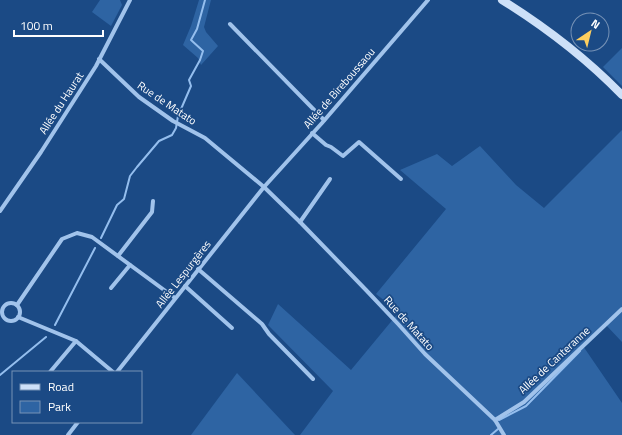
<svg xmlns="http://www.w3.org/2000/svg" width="622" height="435" font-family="'Titillium Web',sans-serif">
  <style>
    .green { fill: #2e64a3 }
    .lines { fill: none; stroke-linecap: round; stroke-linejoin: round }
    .stream { stroke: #94beee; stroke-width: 2 }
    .minor { stroke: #a1c3eb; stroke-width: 4 }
    .secondary { stroke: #cde0f8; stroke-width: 8 }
    .labels { text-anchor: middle; stroke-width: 3.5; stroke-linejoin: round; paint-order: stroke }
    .street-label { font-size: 11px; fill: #fff; stroke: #1b4a85 }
  </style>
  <rect width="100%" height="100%" fill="#1b4a85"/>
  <!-- green -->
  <g class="green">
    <polygon points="100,0 120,0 122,5 111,26 92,12"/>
    <polygon points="199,0 211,0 204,27 206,32 218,46 201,65 198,58 183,45 191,26"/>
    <polygon points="622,48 622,86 603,67"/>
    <polygon points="622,130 622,342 605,324 583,346 622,403 622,435 300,435 333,391 268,325 278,304 351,370 399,312 376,294 446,209 400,170 437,154 452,166 480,146 516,185 544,208"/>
    <polygon points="237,373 295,435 191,435"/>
  </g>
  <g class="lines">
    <!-- stream -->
    <g class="stream">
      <polyline points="101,238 117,205 124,199 130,176 137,167 159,141 172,135 176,128 178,116 191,86 189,80 200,60 203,51 191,40 197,29 205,0"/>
      <polyline points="55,325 95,248"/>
      <polyline points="0,375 46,337"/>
      <polyline points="499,420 526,406 580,351"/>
      <polyline points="491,435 498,429"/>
    </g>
    <!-- minor -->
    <g class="minor">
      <polyline points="230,24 324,120"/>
      <polyline points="99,59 139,97 173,121 205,138 264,187 300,222 366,290 399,325 425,354 495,420 504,435"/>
      <polyline points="312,133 326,145 331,147 343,156 359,142 401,179"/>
      <polyline points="0,211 41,152 96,66 130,0"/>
      <polyline points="300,222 330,179"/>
      <polyline points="118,256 152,212 153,201"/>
      <polyline points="198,269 262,324 269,334 313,379"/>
      <polyline points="185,286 232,328"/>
      <polyline points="111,288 130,265"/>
      <circle cx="11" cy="312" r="9"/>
      <polyline points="17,305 62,239 77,233 92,237 175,298"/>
      <polyline points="18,317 76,341 113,372"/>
      <polyline points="50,372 76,341"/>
      <polyline points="117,372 264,187 322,123 428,0"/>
      <polyline points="495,420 524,402 622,309"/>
      <polyline points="68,435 78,422"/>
    </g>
    <!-- secondary -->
    <path class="secondary" d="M502,0C547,28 585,57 622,95"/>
  </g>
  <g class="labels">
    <!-- street labels -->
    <g class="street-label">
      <text transform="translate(339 88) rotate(-49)" y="4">Allée de Bireboussaou</text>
      <text transform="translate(61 103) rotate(-57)" y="4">Allée du Haurat</text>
      <text transform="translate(167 103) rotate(34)" y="4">Rue de Matato</text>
      <text transform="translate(183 274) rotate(-52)" y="4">Allée Lespurgères</text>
      <text transform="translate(409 323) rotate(48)" y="4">Rue de Matato</text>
      <text transform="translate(554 360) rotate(-43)" y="4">Allée de Canteranne</text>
    </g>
  </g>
  <!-- legend -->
  <rect x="12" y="371" width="130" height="52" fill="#1b4a85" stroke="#7692b6"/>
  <rect x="20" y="384" width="20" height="6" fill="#cde0f8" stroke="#7692b6"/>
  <text x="48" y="391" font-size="12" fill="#ffffff">Road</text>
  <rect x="20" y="401" width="20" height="12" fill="#2e64a3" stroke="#7692b6"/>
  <text x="48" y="411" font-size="12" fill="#ffffff">Park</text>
  <!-- north arrow -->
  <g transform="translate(590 32) rotate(35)"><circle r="19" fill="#1b4a85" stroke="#7692b6"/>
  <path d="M0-3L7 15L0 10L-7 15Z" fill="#fdce5e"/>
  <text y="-6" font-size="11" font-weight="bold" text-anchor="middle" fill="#ffffff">N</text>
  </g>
  <!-- scale -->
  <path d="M14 30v6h89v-6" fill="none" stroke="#ffffff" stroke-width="2"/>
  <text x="20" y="30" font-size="12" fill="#ffffff" stroke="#1b4a85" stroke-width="3" paint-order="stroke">100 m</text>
</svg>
